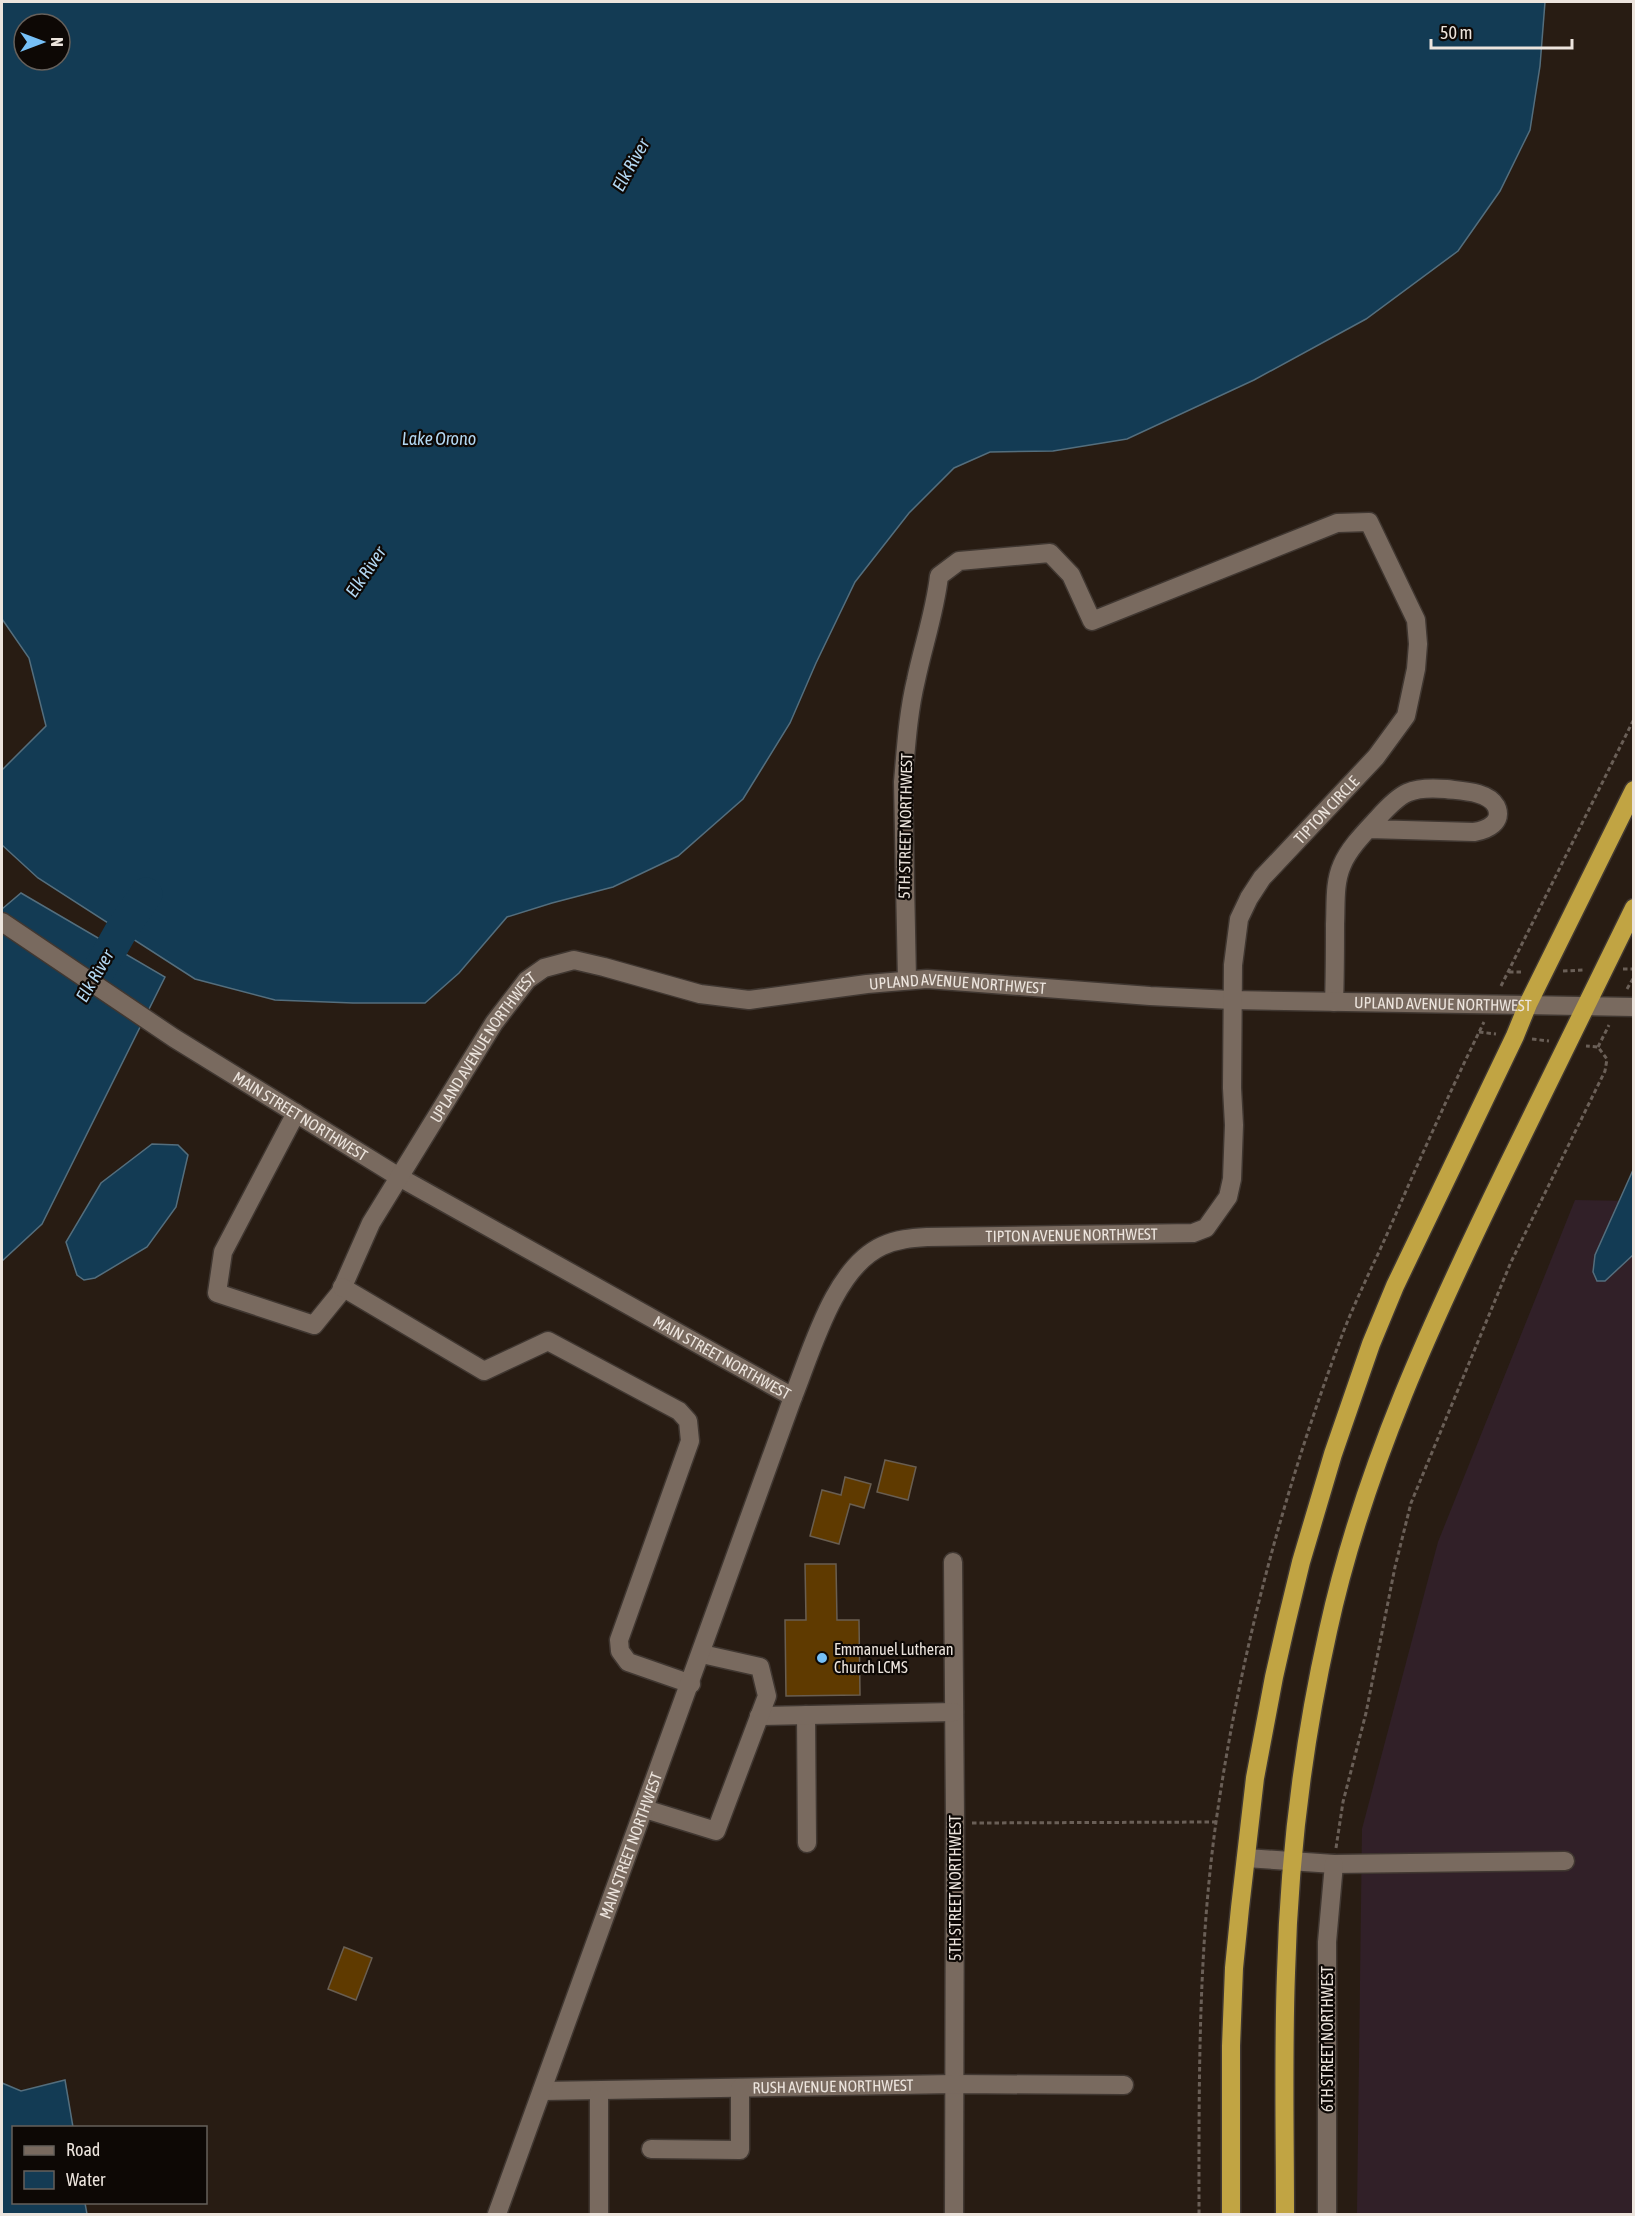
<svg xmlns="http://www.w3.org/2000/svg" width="1635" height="2216" font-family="'Asap Condensed',sans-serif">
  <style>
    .industrial { fill: #312028 }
    .water { fill: #133b54; stroke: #546e7d; stroke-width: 1.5; fill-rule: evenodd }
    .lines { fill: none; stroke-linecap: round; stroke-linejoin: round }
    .river { stroke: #133b54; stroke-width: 33 }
    .building { fill: #5f3a00; stroke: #695e51; stroke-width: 1.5 }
    .minor-casing { stroke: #403731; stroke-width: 21 }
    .highway-casing { stroke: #403731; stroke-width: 21 }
    .path { stroke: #6a5f57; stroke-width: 3; stroke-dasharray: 4.5 3; stroke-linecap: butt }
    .minor { stroke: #796a5f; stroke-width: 18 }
    .highway { stroke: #c1a443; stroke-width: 18 }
    .poi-dot { fill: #76c0f7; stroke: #0d0805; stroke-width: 2 }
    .labels { text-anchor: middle; stroke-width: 4.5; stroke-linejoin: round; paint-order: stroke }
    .street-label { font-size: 16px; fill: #ece4dd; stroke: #0d0805 }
    .poi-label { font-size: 16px; fill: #ece4dd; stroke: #0d0805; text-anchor: start }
    .water-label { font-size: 18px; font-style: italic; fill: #b3d8f3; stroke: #0d0805 }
  </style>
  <rect width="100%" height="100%" fill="#281c13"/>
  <!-- industrial -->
  <polygon class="industrial" points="1575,1200 1633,1201 1633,2214 1357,2214 1362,1829 1438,1542"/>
  <!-- water -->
  <g class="water">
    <path d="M2,2H1545L1540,66L1530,130L1500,191L1458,251L1366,319L1254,380L1127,439L1053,451L990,452L954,468L909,513L855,582L816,663L790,723L743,799L678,856L613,887L552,903L507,917L459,973L425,1003H353L275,1000L195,979L38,878L2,845V770L46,726L29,658L2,619ZM24,24H60V60H24Z"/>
    <polygon points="21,893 165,977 42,1224 2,1261 2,909"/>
    <polygon points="152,1144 178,1145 188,1155 176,1207 147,1247 95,1278 84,1280 77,1275 66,1242 101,1183"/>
    <polygon points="1633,1170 1633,1255 1605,1281 1597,1281 1593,1272 1595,1255"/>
    <polygon points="65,2080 73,2127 14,2128 14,2202 85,2203 87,2214 2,2214 2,2083 21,2091"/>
  </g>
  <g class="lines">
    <!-- river -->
    <polyline class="river" points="90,986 121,931 146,894"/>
  </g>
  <!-- building -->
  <g class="building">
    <polygon points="885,1460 916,1467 908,1500 877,1492"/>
    <polygon points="845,1477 871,1484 864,1508 850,1504 839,1544 810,1536 822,1490 841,1495"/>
    <polygon points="805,1564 836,1564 837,1620 859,1620 860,1695 786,1696 785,1620 806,1620"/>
    <polygon points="344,1947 372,1958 356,2000 328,1989"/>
  </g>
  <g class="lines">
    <!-- minor casing -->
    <g class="minor-casing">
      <g id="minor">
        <path id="s1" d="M2,922L174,1038L399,1177L793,1397"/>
        <path d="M1334,1002C1335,976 1335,950 1335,924C1336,904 1334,883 1342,865C1349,848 1366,831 1378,818C1401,792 1411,786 1446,789C1461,791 1488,791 1496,806C1504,822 1487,830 1474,832L1369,829"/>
        <path id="s2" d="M296,1113L223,1252L217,1293L314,1325L340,1293L371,1223L494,1023L527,980L544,968L574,960L604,967L700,994L749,1000L867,984L927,979L1150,996L1232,1000L1634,1007"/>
        <polyline points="342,1287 484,1371 548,1341 679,1411 688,1421 690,1441 619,1640 620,1651 628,1662 691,1684"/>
        <polyline points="953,1562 955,1823 954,2214"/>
        <polyline points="806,1715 807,1843"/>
        <polyline points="759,1716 954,1712"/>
        <polyline points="645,1809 716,1831 767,1696 760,1667 702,1654"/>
        <polyline points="1246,1858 1334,1864 1565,1861"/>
        <path id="s3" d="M542,2091L954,2084L1124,2085"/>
        <polyline points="651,2149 740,2150 740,2088"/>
        <path id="s4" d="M497,2214L793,1397C812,1350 834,1268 882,1246C897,1239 912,1238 927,1237L1193,1233L1206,1228L1228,1197L1232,1179L1234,1125L1232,1088L1233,965L1239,919L1249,898L1262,878L1376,757L1406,716L1416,669L1418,644L1416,620L1369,522L1337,523L1092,621L1071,575L1050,553L959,561L939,576C935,612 923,646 916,680C908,713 906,748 903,782L907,980"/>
        <polyline points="599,2214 599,2091"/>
        <polyline points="1327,2214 1327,1942 1334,1864"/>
      </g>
    </g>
    <!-- highway casing -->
    <g class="highway-casing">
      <g id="highway">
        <polyline points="1231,2214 1231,2046 1234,1968 1240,1908 1255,1778 1274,1677 1286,1624 1301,1562 1333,1454 1371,1344 1395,1286 1515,1036 1528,1004 1634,790"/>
        <path d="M1285,2214C1285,2134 1283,2053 1286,1973C1289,1858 1303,1743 1328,1631C1363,1469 1434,1317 1506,1169C1549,1082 1591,995 1634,908"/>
      </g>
    </g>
    <!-- path -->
    <g class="path">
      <polyline points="1623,969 1634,969"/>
      <polyline points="1563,971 1584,970"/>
      <polyline points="1509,972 1524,972"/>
      <polyline points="1501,986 1634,719"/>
      <polyline points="1627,989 1634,977"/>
      <polyline points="1479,1032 1496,1034"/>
      <polyline points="1532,1039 1549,1041"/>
      <polyline points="1598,1047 1609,1025"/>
      <polyline points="972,1823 1216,1822"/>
      <polyline points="1336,1848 1343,1802 1366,1713 1395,1567 1411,1503 1511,1262 1605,1071 1607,1059 1598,1047 1586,1046"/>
      <path d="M1199,2214C1199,2083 1198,1952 1216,1822C1239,1659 1281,1500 1338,1346C1352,1307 1371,1270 1388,1232C1419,1161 1450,1091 1484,1022"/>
    </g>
    <!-- minor -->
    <use href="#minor" class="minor"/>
    <!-- highway -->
    <use href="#highway" class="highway"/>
  </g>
  <!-- markers -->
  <circle class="poi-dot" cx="822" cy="1658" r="6"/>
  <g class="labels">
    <!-- street labels -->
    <g class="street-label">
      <text dy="6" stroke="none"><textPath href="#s4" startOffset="1832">TIPTON CIRCLE</textPath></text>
      <text transform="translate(905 826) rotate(-89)" y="6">5TH STREET NORTHWEST</text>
      <text dy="6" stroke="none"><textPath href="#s2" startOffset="1149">UPLAND AVENUE NORTHWEST</textPath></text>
      <text dy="6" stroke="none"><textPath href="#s2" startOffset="1635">UPLAND AVENUE NORTHWEST</textPath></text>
      <text dy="6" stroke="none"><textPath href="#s2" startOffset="627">UPLAND AVENUE NORTHWEST</textPath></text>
      <text dy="6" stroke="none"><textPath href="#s1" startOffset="356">MAIN STREET NORTHWEST</textPath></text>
      <text dy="6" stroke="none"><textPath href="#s4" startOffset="1239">TIPTON AVENUE NORTHWEST</textPath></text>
      <text dy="6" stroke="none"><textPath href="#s1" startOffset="842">MAIN STREET NORTHWEST</textPath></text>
      <text dy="6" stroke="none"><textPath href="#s4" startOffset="392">MAIN STREET NORTHWEST</textPath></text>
      <text transform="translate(955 1888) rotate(-90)" y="6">5TH STREET NORTHWEST</text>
      <text transform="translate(1327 2039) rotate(-90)" y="6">6TH STREET NORTHWEST</text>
      <text dy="6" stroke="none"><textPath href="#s3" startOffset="291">RUSH AVENUE NORTHWEST</textPath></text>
    </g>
    <!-- poi labels -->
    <g class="poi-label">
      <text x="834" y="1655">Emmanuel Lutheran<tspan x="834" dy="18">Church LCMS</tspan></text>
    </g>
    <!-- water labels -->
    <g class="water-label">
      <text transform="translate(631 165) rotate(-61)" y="6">Elk River</text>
      <text x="439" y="445">Lake Orono</text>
      <text transform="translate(366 572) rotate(-56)" y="6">Elk River</text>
      <text transform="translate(95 976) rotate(-60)" y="6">Elk River</text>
    </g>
  </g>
  <!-- border -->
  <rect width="1635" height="2216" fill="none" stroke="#ece4dd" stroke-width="6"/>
  <!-- legend -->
  <rect x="12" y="2126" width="195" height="78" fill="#0d0805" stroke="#66605b" stroke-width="1.5"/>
  <rect x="24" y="2146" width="30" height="9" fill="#796a5f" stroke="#66605b" stroke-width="1.5"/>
  <text x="66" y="2156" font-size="18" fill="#ece4dd">Road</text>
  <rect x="24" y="2171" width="30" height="18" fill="#133b54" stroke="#66605b" stroke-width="1.5"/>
  <text x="66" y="2186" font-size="18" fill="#ece4dd">Water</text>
  <!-- north arrow -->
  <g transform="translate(42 42) rotate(90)"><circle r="28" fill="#0d0805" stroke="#66605b" stroke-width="1.5"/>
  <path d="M0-4.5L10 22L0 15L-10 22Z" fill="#76c0f7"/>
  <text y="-9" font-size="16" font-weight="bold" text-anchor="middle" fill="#ece4dd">N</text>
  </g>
  <!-- scale -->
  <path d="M1431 39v9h141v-9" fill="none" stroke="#ece4dd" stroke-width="3"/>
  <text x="1440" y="39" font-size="18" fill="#ece4dd" stroke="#0d0805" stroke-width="4.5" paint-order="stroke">50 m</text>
</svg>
